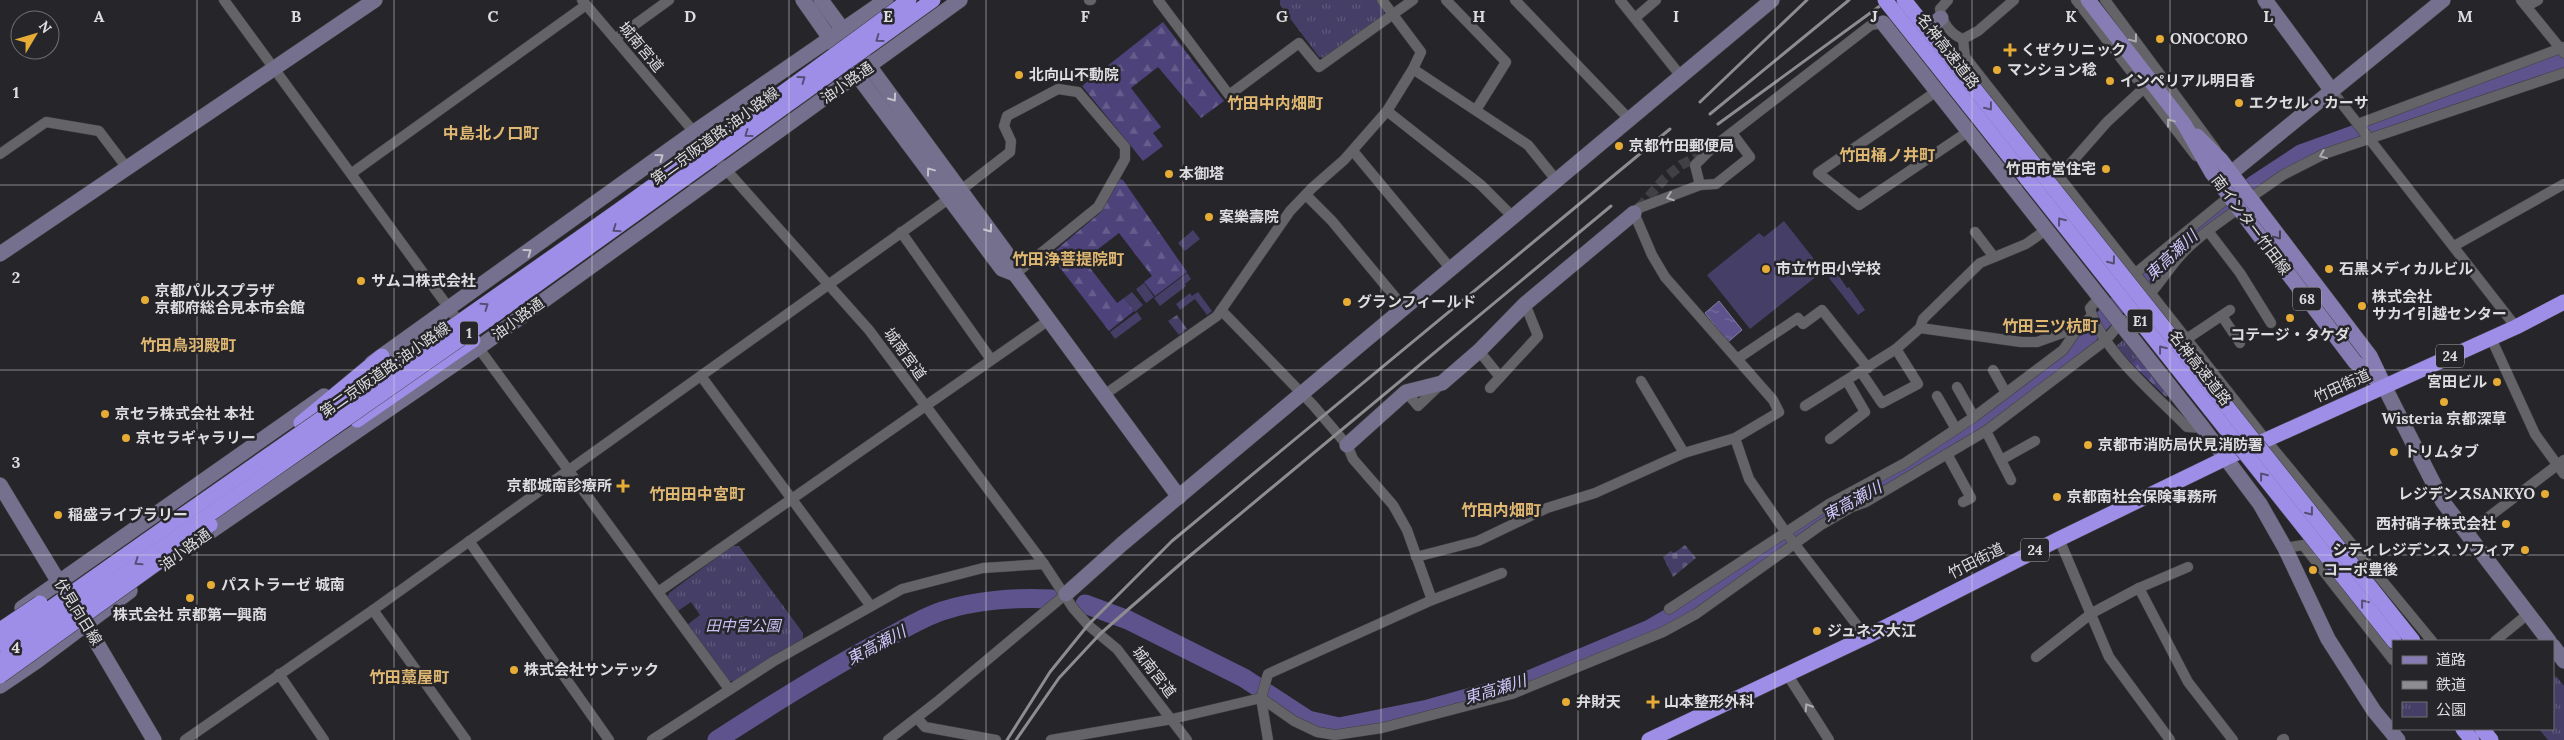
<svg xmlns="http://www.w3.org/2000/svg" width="2564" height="740" font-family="Lora,'Noto Sans JP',serif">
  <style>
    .green { fill: #453e66 }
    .forest { fill: url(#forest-firs) }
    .cemetery { fill: url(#cemetery-stones) }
    .park { fill: url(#park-tufts) }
    .water { fill: url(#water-ripples); stroke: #847ca5 }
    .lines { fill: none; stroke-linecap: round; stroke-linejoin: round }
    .river { stroke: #5e538c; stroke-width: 19 }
    .street-tunnel { stroke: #414144; stroke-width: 10; stroke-dasharray: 10 5; stroke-linecap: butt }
    .street-casing { stroke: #404043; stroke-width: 11 }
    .secondary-casing { stroke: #404043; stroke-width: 16 }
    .primary-casing { stroke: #404043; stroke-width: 16 }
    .highway-casing { stroke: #404043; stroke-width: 16 }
    .street { stroke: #646367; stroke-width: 10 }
    .secondary { stroke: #75708e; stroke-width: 15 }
    .primary { stroke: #877db4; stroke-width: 15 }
    .highway { stroke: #9e8ee8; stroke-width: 15 }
    .rail { stroke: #8d8d90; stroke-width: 3 }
    .highway-bridge-casing { stroke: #404043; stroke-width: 16; stroke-linecap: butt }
    .highway-bridge { stroke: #9e8ee8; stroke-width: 15 }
    .oneway { stroke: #564f75 }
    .oneway2 { stroke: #adacb0 }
    .oneway3 { stroke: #c3c2cc }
    .oneway4 { stroke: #433f53 }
    .grid { fill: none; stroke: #dddde0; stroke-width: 1; stroke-opacity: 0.55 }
    .poi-dot { fill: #e6ac36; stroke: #262529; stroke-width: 2 }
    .labels { text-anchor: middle; stroke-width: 5; stroke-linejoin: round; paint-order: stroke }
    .shield { fill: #262529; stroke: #a6a6a9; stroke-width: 1 }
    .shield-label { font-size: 14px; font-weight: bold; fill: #dddde0 }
    .poi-label { font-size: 15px; font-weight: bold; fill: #dddde0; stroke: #262529; text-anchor: start }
    .street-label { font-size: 15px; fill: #dddde0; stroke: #262529 }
    .park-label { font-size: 15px; font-style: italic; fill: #cac3f7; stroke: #262529 }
    .neighbourhood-label { font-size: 16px; font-weight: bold; fill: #e0b872; stroke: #262529 }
    .water-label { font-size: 16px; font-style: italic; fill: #cfc8fc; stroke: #262529 }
    .grid-label { font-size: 16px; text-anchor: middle; font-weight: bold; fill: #dddde0; stroke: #262529; stroke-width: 5; stroke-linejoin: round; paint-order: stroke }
  </style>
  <defs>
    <pattern id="forest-firs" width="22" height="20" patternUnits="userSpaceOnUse" patternTransform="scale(1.25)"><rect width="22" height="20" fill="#4d4279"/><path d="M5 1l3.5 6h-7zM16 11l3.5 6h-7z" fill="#665d8c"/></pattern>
    <pattern id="cemetery-stones" width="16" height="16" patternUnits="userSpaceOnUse" patternTransform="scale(1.25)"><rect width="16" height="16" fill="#453e66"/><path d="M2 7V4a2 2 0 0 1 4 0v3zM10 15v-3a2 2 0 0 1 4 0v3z" fill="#5f597c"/></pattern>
    <pattern id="park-tufts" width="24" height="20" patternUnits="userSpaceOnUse" patternTransform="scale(1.25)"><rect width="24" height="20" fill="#453e66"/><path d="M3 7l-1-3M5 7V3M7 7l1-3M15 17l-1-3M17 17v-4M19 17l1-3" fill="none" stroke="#5f597c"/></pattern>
    <pattern id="water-ripples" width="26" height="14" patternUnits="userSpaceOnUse" patternTransform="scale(1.25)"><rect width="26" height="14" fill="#5e538c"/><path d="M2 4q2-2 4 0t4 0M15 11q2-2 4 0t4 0" fill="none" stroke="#756b9c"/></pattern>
  </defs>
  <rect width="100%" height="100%" fill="#262529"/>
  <!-- green -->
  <g class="green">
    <polygon points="1784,221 1814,259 1812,262 1818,269 1817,276 1750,329 1707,275 1759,233 1764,237"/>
    <polygon points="1193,230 1200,239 1185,251 1178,243"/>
    <polygon points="1187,273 1191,279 1185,284 1186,286 1160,306 1154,298"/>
    <polygon points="1834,274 1839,276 1847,288 1849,287 1865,310 1858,315 1829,278"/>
    <polygon points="1144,283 1154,297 1146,303 1136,289"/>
    <polygon points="1132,292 1143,305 1135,312 1124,298"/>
    <polygon points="1198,292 1212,311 1207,315 1195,299 1180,310 1176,304 1190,293 1192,296"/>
    <polygon points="1137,312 1142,319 1115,339 1110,332"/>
  </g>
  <!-- forest -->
  <g class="forest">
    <polygon points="1163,22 1224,101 1201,118 1158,67 1131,88 1161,127 1153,133 1163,146 1143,161 1082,86"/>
    <polygon points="1120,179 1123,180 1187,272 1155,296 1144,282 1152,276 1119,233 1084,260 1117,303 1124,298 1134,311 1109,331 1050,255 1101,212"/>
    <polygon points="2138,358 2169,395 2166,397 2131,363"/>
  </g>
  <!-- cemetery -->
  <g class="cemetery">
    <polygon points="1177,315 1187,329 1179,335 1168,321"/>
    <polygon points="1685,545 1696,558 1673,577 1663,557 1671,551 1674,553"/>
  </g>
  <!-- park -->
  <g class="park">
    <polygon points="1280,0 1378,0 1384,9 1384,16 1324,58 1319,57 1280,5"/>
    <polygon points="2123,340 2138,358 2131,363 2116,346"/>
    <polygon points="732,546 739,546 803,633 803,640 736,682 727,680 687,625 700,615 691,602 678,611 667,598 669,593"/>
    <polygon points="2556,676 2564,686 2564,740 2548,740 2539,729 2553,729 2553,679"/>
  </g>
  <!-- water -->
  <polygon class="water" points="1719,301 1742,330 1728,342 1705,313"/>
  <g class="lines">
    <!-- river -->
    <g class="river">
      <polyline points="1085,604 1128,620 1244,678 1308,720 1339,727 1428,709 1522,683 1650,629 1705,597 1824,516 1879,487 1976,423 2069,355 2151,270 2185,239 2254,185 2301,154 2564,59"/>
      <path d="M717,740C771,705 825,671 881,641C901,631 921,618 942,611C975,600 1018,597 1052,599"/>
    </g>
    <!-- street-tunnel -->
    <polyline class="street-tunnel" points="1639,208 1665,178 1681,165 1702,155"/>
    <!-- street casing -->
    <g class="street-casing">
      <g id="street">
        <polyline points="224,0 462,326"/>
        <polyline points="582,0 711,152"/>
        <polyline points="1089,0 1091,0"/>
        <polyline points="1158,0 1229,95 1299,43 1319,67 1413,0"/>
        <polyline points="1446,0 1506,62 1476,110"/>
        <polyline points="1515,0 1629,119"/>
        <polyline points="1620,0 1680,75"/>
        <path d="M1948,0L1940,9C1941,21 1951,35 1963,39L1978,31L2014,0"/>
        <polyline points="2076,0 2196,156"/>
        <polyline points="2105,0 2216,150"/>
        <polyline points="2521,0 2564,53"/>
        <polyline points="2527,6 2538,0"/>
        <polyline points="1635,18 1656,0"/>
        <polyline points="615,39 669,0"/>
        <polyline points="1963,39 1965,57 2266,440 2432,641"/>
        <polyline points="1413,69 1528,145 1557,181"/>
        <polyline points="1937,91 1818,173 1859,205 1969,131"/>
        <polyline points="2332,91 2516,327"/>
        <polyline points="1387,111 1481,185 1513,217"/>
        <polyline points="2358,124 2564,47"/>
        <polyline points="1353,151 1451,269"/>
        <polyline points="0,154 46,122 99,131 127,168"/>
        <polyline points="722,165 869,330 1044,564 1073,608 1088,625 1117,649 1187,740"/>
        <polyline points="352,173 586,5"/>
        <polyline points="2057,179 2107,122 2144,88"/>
        <polyline points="1700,185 1695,165 1712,148 1871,25 1883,23"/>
        <polyline points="1306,195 1332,221 1404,308"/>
        <polyline points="2250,198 2283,175 2324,154 2564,73"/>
        <polyline points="2208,231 2240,273 2271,323"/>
        <polyline points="901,232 990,358"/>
        <polyline points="1975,232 1994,257"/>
        <polyline points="2454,246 2564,184"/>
        <polyline points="2132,276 2230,196"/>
        <path d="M2100,297L2090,308C2100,349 2157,396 2187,427L2203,428"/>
        <path d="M2139,305C2156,291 2166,271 2181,255C2198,236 2219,223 2239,208"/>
        <polyline points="1221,310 1313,405 1347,445 1353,459 1393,505 1407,530 1432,600"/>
        <polyline points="2222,316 2240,343"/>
        <polyline points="1920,328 1923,319 1980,263 2026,244 2046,230"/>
        <polyline points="2188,338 2230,310"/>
        <polyline points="2491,338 2535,434 2564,474"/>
        <polyline points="475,343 729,689"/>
        <polyline points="1479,351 1500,377"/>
        <polyline points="1737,359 1798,318 1803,324 1822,310 1868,368"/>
        <polyline points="1993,370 2006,393"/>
        <polyline points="1861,372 1882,403 1918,384 1896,349"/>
        <polyline points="701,376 870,605"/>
        <polyline points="1641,381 1684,453"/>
        <polyline points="1957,387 1974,417"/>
        <polyline points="1490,388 1538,336 1525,304"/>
        <polyline points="1406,392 1418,406 1441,384"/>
        <polyline points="1104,395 1217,316 1290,211 1312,188 1344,160 1387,111 1413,69 1421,52 1382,0"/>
        <polyline points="1937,396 1956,429"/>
        <polyline points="1805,406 1896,349 1920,328 2021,342 2037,342 2079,327"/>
        <polyline points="1986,431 2011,480"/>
        <polyline points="1735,438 1749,479 1787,534 1866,637"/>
        <polyline points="1830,439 1865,412 1847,381"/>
        <polyline points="1947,454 1971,498 1963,502"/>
        <polyline points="2001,460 2035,441"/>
        <polyline points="2466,534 2564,460"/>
        <polyline points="2059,539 2109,657 2170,740"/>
        <polyline points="469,541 609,740"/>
        <polyline points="2285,548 2303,545 2393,660"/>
        <polyline points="1416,557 1478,541 1547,508 1595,493 1684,453 1735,438 1779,412 1773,400 1665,277 1652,255 1634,213 1639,208 1700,185 1716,184 1750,157 1732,133"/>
        <polyline points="2139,588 2188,682 2233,740"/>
        <polyline points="658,592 1049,320"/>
        <polyline points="1669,609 1829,504 1905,463 1974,417 2063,350 2079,327 2092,316"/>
        <polyline points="373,610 466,740"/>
        <polyline points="2495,641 2528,614"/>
        <polyline points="2036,657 2092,613 2139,588 2188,567"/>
        <polyline points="279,674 324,740"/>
        <polyline points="1787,674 1829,740"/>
        <polyline points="917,718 925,727 996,740"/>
        <polyline points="185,740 373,610 961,190 1010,152 1011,141 1004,126 1007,116 1058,89 1078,92 1125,147 1125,159 1098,207 1015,274"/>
        <polyline points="652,740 774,661 902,589 983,568 1044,564"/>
        <polyline points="888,740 938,701 1066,594"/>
        <polyline points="1051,740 1172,719 1261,698 1294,721 1317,732 1335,735 1382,728 1512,694 1663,632 1696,614 1821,525 1852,507 1866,502 1986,431 2106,340 2123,320"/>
        <polyline points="1268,740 1261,698 1268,674 1432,600 1502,573"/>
        <polyline points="2282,740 2284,739"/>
      </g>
    </g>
    <!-- secondary casing -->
    <g class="secondary-casing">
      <g id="secondary">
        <polyline points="803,0 836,47"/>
        <polyline points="821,0 849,38"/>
        <polyline points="2265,0 2332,91"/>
        <polyline points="1883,23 2203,428 2260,504 2285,548 2328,639 2374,711 2398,740"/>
        <polyline points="1918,36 1941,18"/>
        <polyline points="864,59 1013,262 1015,274 1179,497"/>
        <polyline points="851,67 1002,269 1015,274"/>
        <polyline points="2231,173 2443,0"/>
        <polyline points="0,254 375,0"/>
        <polyline points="372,363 694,132 886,0"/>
        <polyline points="2384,386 2443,502 2549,641"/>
        <polyline points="1347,445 1406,392 1442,383 1479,351 1525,304 1634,213"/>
        <polyline points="0,485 63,589"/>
        <polyline points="201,538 478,348 960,0"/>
        <polyline points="1066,594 1122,544 1772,0"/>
        <polyline points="22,608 324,396"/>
        <polyline points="81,616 154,740"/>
        <polyline points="2553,646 2564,661"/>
        <polyline points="0,686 37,661 130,591"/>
      </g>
    </g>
    <!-- primary casing -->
    <g class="primary-casing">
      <g id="primary">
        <polyline points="2088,0 2184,124 2212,173 2355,362 2384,386"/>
        <polyline points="2197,136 2221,160 2370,356 2383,383"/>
      </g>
    </g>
    <!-- highway casing -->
    <g class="highway-casing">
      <g id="highway">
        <polyline points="357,420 473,340"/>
        <polyline points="301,423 382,356"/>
        <polyline points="2463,729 2472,740"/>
        <polyline points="2482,729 2491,740"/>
        <polyline points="1649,740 1866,637 2059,539 2226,458 2516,327 2564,302"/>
      </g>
    </g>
    <!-- street -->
    <use href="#street" class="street"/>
    <!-- secondary -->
    <use href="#secondary" class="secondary"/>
    <!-- primary -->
    <use href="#primary" class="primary"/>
    <!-- highway -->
    <use href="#highway" class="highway"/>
    <!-- rail -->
    <g class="rail">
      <polyline points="1700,102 1807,0"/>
      <polyline points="1710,114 1849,0"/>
      <polyline points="1718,124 1888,0"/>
      <polyline points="1007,740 1050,672 1088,625 1172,541 1670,129"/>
      <polyline points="1016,740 1059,678 1100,634 1186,559 1611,206"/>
    </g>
    <!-- highway-bridge casing -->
    <g class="highway-bridge-casing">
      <g id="highway-bridge">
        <polyline points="1885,0 2394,641"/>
        <polyline points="1904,0 2413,641"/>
        <polyline points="0,630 40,603"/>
        <path d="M0,644C302,429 611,222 909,0"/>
        <polyline points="0,661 493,316 933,0"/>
        <polyline points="0,676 210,525"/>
      </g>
    </g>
    <!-- highway-bridge -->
    <use href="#highway-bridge" class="highway-bridge"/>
  </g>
  <!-- one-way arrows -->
  <defs><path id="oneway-chevron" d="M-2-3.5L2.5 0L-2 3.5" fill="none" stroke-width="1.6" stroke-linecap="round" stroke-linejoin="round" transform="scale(1.25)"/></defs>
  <g class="oneway">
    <use href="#oneway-chevron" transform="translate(879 39) rotate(144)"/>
    <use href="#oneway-chevron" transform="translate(802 79) rotate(-36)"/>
    <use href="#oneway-chevron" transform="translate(1989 107) rotate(52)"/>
    <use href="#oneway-chevron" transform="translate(748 134) rotate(144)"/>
    <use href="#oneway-chevron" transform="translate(2061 221) rotate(-128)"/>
    <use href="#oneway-chevron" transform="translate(616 229) rotate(145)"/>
    <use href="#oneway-chevron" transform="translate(2112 261) rotate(52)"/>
    <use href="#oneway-chevron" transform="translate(485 306) rotate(-35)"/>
    <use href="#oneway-chevron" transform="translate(2162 349) rotate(-128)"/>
    <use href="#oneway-chevron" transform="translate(2263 476) rotate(-128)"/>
    <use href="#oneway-chevron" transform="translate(2310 512) rotate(52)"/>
    <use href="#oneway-chevron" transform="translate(138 562) rotate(145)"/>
    <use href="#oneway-chevron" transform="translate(2364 603) rotate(-128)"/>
  </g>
  <g class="oneway2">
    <use href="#oneway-chevron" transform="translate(2134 39) rotate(53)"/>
    <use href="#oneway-chevron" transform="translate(2170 122) rotate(-127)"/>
    <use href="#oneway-chevron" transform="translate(2323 155) rotate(158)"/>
    <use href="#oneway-chevron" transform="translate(1670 197) rotate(160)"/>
    <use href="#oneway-chevron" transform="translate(1808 707) rotate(-122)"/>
  </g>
  <g class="oneway3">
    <use href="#oneway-chevron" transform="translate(893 98) rotate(54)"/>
    <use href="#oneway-chevron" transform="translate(660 157) rotate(-36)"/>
    <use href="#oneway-chevron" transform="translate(930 171) rotate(-127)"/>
    <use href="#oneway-chevron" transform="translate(989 229) rotate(54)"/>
    <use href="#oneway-chevron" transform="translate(528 252) rotate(-36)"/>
  </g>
  <use class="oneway4" href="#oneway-chevron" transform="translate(2278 236) rotate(53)"/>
  <!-- grid -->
  <path class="grid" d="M197,0V740M394,0V740M592,0V740M789,0V740M986,0V740M1183,0V740M1381,0V740M1578,0V740M1775,0V740M1972,0V740M2170,0V740M2367,0V740M0,185H2564M0,370H2564M0,555H2564"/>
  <!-- markers -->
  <g class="poi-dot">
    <circle cx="2160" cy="39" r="5"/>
    <path d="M2007.5 42.5h5v5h5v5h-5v5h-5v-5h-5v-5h5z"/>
    <circle cx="1997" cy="70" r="5"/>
    <circle cx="1019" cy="75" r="5"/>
    <circle cx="2110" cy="81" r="5"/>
    <circle cx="2239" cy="103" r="5"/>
    <circle cx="1619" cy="146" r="5"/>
    <circle cx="2106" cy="169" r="5"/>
    <circle cx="1169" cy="174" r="5"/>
    <circle cx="1209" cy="217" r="5"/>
    <circle cx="1766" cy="269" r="5"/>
    <circle cx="2329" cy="269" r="5"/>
    <circle cx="361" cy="281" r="5"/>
    <circle cx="145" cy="300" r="5"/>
    <circle cx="1347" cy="302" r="5"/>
    <circle cx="2362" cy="306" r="5"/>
    <circle cx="2290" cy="318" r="5"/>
    <circle cx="2497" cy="382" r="5"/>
    <circle cx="2444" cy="402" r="5"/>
    <circle cx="105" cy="414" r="5"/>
    <circle cx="126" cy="438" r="5"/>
    <circle cx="2088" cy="445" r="5"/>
    <circle cx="2394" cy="452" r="5"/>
    <path d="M620.5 478.5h5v5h5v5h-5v5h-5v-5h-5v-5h5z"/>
    <circle cx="2545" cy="494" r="5"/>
    <circle cx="2057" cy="497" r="5"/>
    <circle cx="58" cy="515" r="5"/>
    <circle cx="2506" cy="524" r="5"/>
    <circle cx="2525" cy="550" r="5"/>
    <circle cx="2313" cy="570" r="5"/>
    <circle cx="211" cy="585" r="5"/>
    <circle cx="190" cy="598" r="5"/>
    <circle cx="1817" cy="631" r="5"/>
    <circle cx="514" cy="670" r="5"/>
    <circle cx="1566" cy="702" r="5"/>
    <path d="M1650.5 694.5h5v5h5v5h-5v5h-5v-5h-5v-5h5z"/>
  </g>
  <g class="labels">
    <!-- shield labels -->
    <g class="shield">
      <rect x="2293" y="287.5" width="28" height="23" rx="4"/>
      <rect x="2127.5" y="309.5" width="25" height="23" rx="4"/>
      <rect x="460" y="321.5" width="18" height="23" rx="4"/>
      <rect x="2436" y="344.5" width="28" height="23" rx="4"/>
      <rect x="2021" y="538.5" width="28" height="23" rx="4"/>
    </g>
    <g class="shield-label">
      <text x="2307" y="304">68</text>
      <text x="2140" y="326">E1</text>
      <text x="469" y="338">1</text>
      <text x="2450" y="361">24</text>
      <text x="2035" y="555">24</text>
    </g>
    <!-- poi labels -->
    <g class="poi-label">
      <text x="2170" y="44">ONOCORO</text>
      <text x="2021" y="55">くぜクリニック</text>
      <text x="2007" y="75">マンション稔</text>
      <text x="1029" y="80">北向山不動院</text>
      <text x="2120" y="86">インペリアル明日香</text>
      <text x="2249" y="108">エクセル・カーサ</text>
      <text x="1629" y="151">京都竹田郵便局</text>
      <text x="2096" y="174" text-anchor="end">竹田市営住宅</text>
      <text x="1179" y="179">本御塔</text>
      <text x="1219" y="222">案樂壽院</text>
      <text x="1776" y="274">市立竹田小学校</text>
      <text x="2339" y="274">石黒メディカルビル</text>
      <text x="371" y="286">サムコ株式会社</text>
      <text x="155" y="296">京都パルスプラザ<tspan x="155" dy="17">京都府総合見本市会館</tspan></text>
      <text x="2372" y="302">株式会社<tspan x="2372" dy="17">サカイ引越センター</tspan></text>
      <text x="1357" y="307">グランフィールド</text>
      <text x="2290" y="340" text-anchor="middle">コテージ・タケダ</text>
      <text x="2487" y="387" text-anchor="end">宮田ビル</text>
      <text x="115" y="419">京セラ株式会社 本社</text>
      <text x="2444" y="424" text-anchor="middle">Wisteria 京都深草</text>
      <text x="136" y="443">京セラギャラリー</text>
      <text x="2098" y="450">京都市消防局伏見消防署</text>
      <text x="2404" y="457">トリムタブ</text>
      <text x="612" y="491" text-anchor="end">京都城南診療所</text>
      <text x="2535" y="499" text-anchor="end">レジデンスSANKYO</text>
      <text x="2067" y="502">京都南社会保険事務所</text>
      <text x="68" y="520">稲盛ライブラリー</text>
      <text x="2496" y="529" text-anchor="end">西村硝子株式会社</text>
      <text x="2515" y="555" text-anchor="end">シティレジデンス ソフィア</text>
      <text x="2323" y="575">コーポ豊後</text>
      <text x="221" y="590">パストラーゼ 城南</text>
      <text x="190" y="620" text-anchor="middle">株式会社 京都第一興商</text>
      <text x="1827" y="636">ジュネス大江</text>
      <text x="524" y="675">株式会社サンテック</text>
      <text x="1576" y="707">弁財天</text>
      <text x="1664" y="707">山本整形外科</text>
    </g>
    <!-- street labels -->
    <g class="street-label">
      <text transform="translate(641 47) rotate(50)" y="5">城南宮道</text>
      <text transform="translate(1948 51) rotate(52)" y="5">名神高速道路</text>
      <text transform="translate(847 83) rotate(-35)" y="5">油小路通</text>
      <text transform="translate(715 136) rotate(-36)" y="5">第二京阪道路;油小路線</text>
      <text transform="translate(2251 225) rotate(53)" y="5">南インター竹田線</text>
      <text transform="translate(518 319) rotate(-36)" y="5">油小路通</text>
      <text transform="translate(905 354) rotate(54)" y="5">城南宮道</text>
      <text transform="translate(2200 368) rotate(52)" y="5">名神高速道路</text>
      <text transform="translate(385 370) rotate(-35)" y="5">第二京阪道路;油小路線</text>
      <text transform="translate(2342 386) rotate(-24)" y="5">竹田街道</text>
      <text transform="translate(185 550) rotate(-36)" y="5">油小路通</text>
      <text transform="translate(1976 561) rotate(-27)" y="5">竹田街道</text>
      <text transform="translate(78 612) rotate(58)" y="5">伏見向日線</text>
      <text transform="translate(1154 672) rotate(52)" y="5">城南宮道</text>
    </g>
    <!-- park labels -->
    <g class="park-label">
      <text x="743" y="631">田中宮公園</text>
    </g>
    <!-- neighbourhood labels -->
    <g class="neighbourhood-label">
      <text x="1275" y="109">竹田中内畑町</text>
      <text x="491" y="139">中島北ノ口町</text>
      <text x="1887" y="161">竹田桶ノ井町</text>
      <text x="1068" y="265">竹田浄菩提院町</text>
      <text x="2050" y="332">竹田三ツ杭町</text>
      <text x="188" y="351">竹田鳥羽殿町</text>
      <text x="697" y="500">竹田田中宮町</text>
      <text x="1501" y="516">竹田内畑町</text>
      <text x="409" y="683">竹田藁屋町</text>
    </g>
    <!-- water labels -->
    <g class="water-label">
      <text transform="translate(2171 255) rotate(-43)" y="6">東高瀬川</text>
      <text transform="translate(1852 501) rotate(-29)" y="6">東高瀬川</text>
      <text transform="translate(876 645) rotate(-28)" y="6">東高瀬川</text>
      <text transform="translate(1495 689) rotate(-17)" y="6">東高瀬川</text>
    </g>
  </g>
  <g class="grid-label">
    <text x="99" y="22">A</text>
    <text x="296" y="22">B</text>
    <text x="493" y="22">C</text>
    <text x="690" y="22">D</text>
    <text x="888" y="22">E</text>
    <text x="1085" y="22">F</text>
    <text x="1282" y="22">G</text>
    <text x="1479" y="22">H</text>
    <text x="1676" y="22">I</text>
    <text x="1874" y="22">J</text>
    <text x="2071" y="22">K</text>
    <text x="2268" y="22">L</text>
    <text x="2465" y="22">M</text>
    <text x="16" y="98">1</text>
    <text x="16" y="283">2</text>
    <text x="16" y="468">3</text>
    <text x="16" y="653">4</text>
  </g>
  <!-- legend -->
  <rect x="2392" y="640" width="162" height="90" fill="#262529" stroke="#6f6f72"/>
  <rect x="2402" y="656" width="25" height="8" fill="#877db4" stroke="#6f6f72"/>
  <text x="2436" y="665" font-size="15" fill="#dddde0">道路</text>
  <rect x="2402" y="681" width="25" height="8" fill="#8d8d90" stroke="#6f6f72"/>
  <text x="2436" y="690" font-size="15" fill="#dddde0">鉄道</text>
  <rect x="2402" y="702" width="25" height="15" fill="url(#park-tufts)" stroke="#6f6f72"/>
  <text x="2436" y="715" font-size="15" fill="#dddde0">公園</text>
  <!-- north arrow -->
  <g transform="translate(35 35) rotate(52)"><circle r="24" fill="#262529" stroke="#6f6f72"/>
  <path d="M0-4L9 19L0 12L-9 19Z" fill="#e6ac36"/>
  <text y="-8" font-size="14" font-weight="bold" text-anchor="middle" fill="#dddde0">N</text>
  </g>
</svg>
